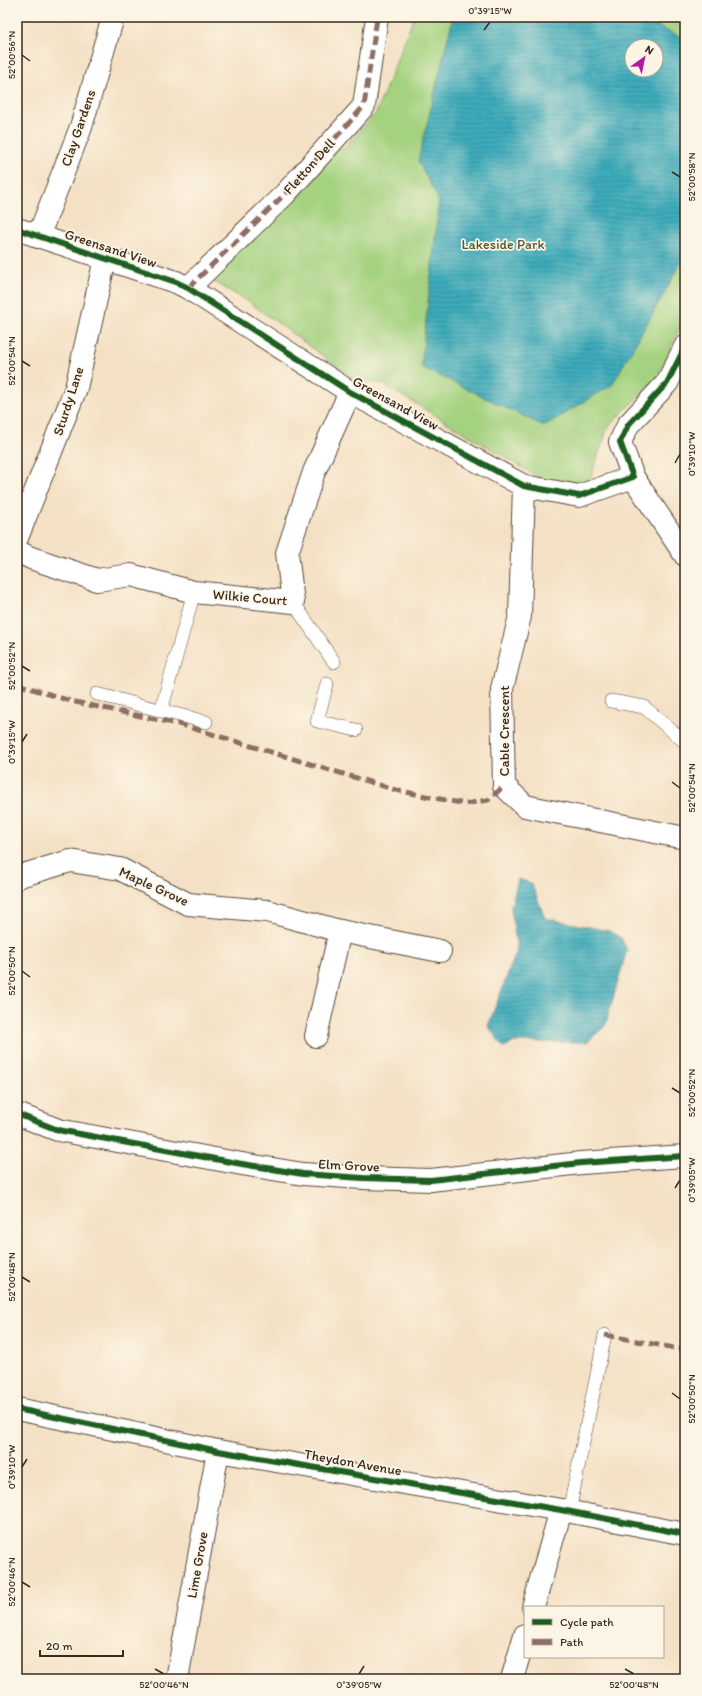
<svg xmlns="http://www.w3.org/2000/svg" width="702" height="1696" font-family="Itim,sans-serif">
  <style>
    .park { fill: #a5d280; stroke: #707e4f; fill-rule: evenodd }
    .water { fill: url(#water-rules); stroke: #3c6b6c; fill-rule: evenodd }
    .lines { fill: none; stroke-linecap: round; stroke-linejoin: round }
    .lane-casing { stroke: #574537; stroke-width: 14 }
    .street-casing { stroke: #574537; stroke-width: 24 }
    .lane { stroke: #fff; stroke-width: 13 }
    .street { stroke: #fff; stroke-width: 22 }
    .quiet { stroke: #8d6e63; stroke-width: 5; stroke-dasharray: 10 5; stroke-linecap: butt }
    .cycleway-casing { stroke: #fcf5e5; stroke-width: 8 }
    .cycleway { stroke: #1b5e20; stroke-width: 6 }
    .ticks { fill: none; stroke: #3b2a1e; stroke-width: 1.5 }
    .labels { text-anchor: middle; stroke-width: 3.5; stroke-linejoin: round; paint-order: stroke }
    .street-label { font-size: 14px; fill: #3b2a1e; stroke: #fcf5e5 }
    .park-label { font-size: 14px; fill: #565436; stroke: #fcf5e5 }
    .neatline { fill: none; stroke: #3b2a1e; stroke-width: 1.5 }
    .ticks-label { font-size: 10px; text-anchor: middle; fill: #3b2a1e }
  </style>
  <defs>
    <pattern id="water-rules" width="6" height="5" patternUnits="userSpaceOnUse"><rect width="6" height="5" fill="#3eacbb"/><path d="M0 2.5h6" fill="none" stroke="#358c97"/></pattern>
  </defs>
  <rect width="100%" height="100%" fill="#fcf5e5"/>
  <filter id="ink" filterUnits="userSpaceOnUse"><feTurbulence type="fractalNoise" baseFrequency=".025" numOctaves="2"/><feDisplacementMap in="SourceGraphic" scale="8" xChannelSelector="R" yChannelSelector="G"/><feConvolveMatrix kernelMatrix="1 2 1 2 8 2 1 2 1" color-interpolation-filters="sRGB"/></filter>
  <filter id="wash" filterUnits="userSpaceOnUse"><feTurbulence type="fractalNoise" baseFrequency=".012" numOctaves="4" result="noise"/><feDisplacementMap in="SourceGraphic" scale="16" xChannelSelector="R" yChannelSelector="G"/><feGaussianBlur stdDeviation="0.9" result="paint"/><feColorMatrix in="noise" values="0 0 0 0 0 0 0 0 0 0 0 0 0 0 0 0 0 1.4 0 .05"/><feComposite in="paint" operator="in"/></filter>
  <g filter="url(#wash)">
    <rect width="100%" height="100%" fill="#f4e1c5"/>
    <!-- park -->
    <path class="park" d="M414,17H685V315L658,377L608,427L589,482L560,490L381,383L359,382L249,302L197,272L332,146L343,149L376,113ZM632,46H656V70H632Z"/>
    <!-- water -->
    <g class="water">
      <path d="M453,17H637L679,36H685V252L669,285L612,385L544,426L421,367L439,201L418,161ZM632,46H656V70H632Z"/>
      <polygon points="518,879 531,883 545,918 609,931 621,938 627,950 605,1026 587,1042 514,1042 504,1048 488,1026 517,950 511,908"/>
    </g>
  </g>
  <g filter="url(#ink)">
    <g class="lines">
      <!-- lane casing -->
      <g class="lane-casing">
        <g id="lane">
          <polyline points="293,602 334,662"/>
          <polyline points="327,684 317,721 356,730"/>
          <polyline points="97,694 206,722"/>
          <polyline points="611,701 644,707 685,742"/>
          <polyline points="161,711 194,592"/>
          <polyline points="569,1512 605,1335"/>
        </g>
      </g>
      <!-- street casing -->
      <g class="street-casing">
        <g id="street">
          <polyline points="17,229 176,282 188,288 350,392 524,486 579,496 633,477 620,442 628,425 667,383 685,347"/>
          <polyline points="38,237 81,127 113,17"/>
          <polyline points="188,288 285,194 364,106 377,17"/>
          <polyline points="633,477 685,555"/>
          <polyline points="524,486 520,616 502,689 504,786 525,806 685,838"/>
          <polyline points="17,538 76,388 105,259"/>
          <polyline points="17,551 31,558 97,580 131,575 194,592 293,602 287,553 314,472 350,392"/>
          <polyline points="17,878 20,876 70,861 120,869 188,904 267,911 340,931 440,951"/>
          <polyline points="316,1036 340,931"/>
          <polyline points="17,1114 58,1130 242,1164 303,1174 363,1178 431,1180 581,1163 685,1156"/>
          <polyline points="17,1409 218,1451 561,1510 685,1534"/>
          <polyline points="533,1607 561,1510"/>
          <polyline points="177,1679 218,1451"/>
          <polyline points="512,1679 525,1635"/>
        </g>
      </g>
      <!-- lane -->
      <use href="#lane" class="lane"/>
      <!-- street -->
      <use href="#street" class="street"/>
      <!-- quiet -->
      <g class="quiet">
        <polyline points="188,288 285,194 364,106 377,18"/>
        <polyline points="17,684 71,701 182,725 396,790 465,804 488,800 504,786"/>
        <polyline points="605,1335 685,1350"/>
      </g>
      <!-- cycleway casing -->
      <g class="cycleway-casing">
        <g id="cycleway">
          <polyline points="17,229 176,282 188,288 350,392 524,486 579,496 633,477 620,442 628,425 667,383 685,347"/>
          <polyline points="17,1114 58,1130 242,1164 303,1174 363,1178 431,1180 581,1163 685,1156"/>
          <polyline points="17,1409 218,1451 561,1510 685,1534"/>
        </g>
      </g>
      <!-- cycleway -->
      <use href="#cycleway" class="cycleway"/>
    </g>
  </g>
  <!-- ticks -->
  <path class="ticks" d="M484,30L490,22M22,55L30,61M672,172L680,177M22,361L30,366M675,463L680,454M22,666L30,671M22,742L27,734M672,782L680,788M22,971L30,977M672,1088L680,1093M675,1188L680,1180M22,1277L30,1282M672,1393L680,1399M22,1467L27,1459M22,1582L30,1587M155,1669L164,1674M625,1669L634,1674M359,1674L364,1666"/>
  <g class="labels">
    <!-- street labels -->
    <g class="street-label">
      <text transform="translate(78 128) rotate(-71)" y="5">Clay Gardens</text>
      <text transform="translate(309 166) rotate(-48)" y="5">Fletton Dell</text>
      <text transform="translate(111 248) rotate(18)" y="5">Greensand View</text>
      <text transform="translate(68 401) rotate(-72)" y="5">Sturdy Lane</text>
      <text transform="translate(396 403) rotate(29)" y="5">Greensand View</text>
      <text transform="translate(250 597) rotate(5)" y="5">Wilkie Court</text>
      <text transform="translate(504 731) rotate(-90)" y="5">Cable Crescent</text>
      <text transform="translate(154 886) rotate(25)" y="5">Maple Grove</text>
      <text transform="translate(349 1165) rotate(3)" y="5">Elm Grove</text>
      <text transform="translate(353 1462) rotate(10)" y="5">Theydon Avenue</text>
      <text transform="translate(197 1565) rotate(-80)" y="5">Lime Grove</text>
    </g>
    <!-- park labels -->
    <g class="park-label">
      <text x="503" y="249">Lakeside Park</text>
    </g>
  </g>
  <!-- margin -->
  <rect width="702" height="1696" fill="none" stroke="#fcf5e5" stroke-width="44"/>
  <!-- legend -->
  <rect x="524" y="1606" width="140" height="52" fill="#fcf5e5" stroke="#afa495"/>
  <rect x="532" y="1619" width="20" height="6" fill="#1b5e20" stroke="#afa495"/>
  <text x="560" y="1626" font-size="12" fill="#3b2a1e">Cycle path</text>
  <rect x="532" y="1639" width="20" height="6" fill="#8d6e63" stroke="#afa495"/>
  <text x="560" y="1646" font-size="12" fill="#3b2a1e">Path</text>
  <!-- north arrow -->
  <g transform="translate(644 58) rotate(33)"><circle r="19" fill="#fcf5e5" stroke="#afa495"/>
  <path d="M0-3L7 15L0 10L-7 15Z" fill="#b5179e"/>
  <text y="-6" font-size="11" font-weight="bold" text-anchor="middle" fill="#3b2a1e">N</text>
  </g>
  <!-- scale -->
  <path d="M40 1650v6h83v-6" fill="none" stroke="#3b2a1e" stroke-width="2"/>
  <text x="46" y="1650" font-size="12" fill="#3b2a1e" stroke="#fcf5e5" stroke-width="3" paint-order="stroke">20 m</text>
  <rect x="22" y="22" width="658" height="1652" class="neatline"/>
  <g class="ticks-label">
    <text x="490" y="14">0°39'15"W</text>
    <text transform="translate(11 55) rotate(-90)" y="4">52°00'56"N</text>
    <text transform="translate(691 177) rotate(-90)" y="4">52°00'58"N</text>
    <text transform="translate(11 361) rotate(-90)" y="4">52°00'54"N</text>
    <text transform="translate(691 454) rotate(-90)" y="4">0°39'10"W</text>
    <text transform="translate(11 666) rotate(-90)" y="4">52°00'52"N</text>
    <text transform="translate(11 742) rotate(-90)" y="4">0°39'15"W</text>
    <text transform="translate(691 788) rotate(-90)" y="4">52°00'54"N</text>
    <text transform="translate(11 971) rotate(-90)" y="4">52°00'50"N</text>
    <text transform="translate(691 1093) rotate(-90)" y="4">52°00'52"N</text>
    <text transform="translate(691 1180) rotate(-90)" y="4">0°39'05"W</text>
    <text transform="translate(11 1277) rotate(-90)" y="4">52°00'48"N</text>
    <text transform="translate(691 1399) rotate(-90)" y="4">52°00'50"N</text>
    <text transform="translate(11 1467) rotate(-90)" y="4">0°39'10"W</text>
    <text transform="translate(11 1582) rotate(-90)" y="4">52°00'46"N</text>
    <text x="164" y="1688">52°00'46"N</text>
    <text x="359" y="1688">0°39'05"W</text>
    <text x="634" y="1688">52°00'48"N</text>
  </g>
</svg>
